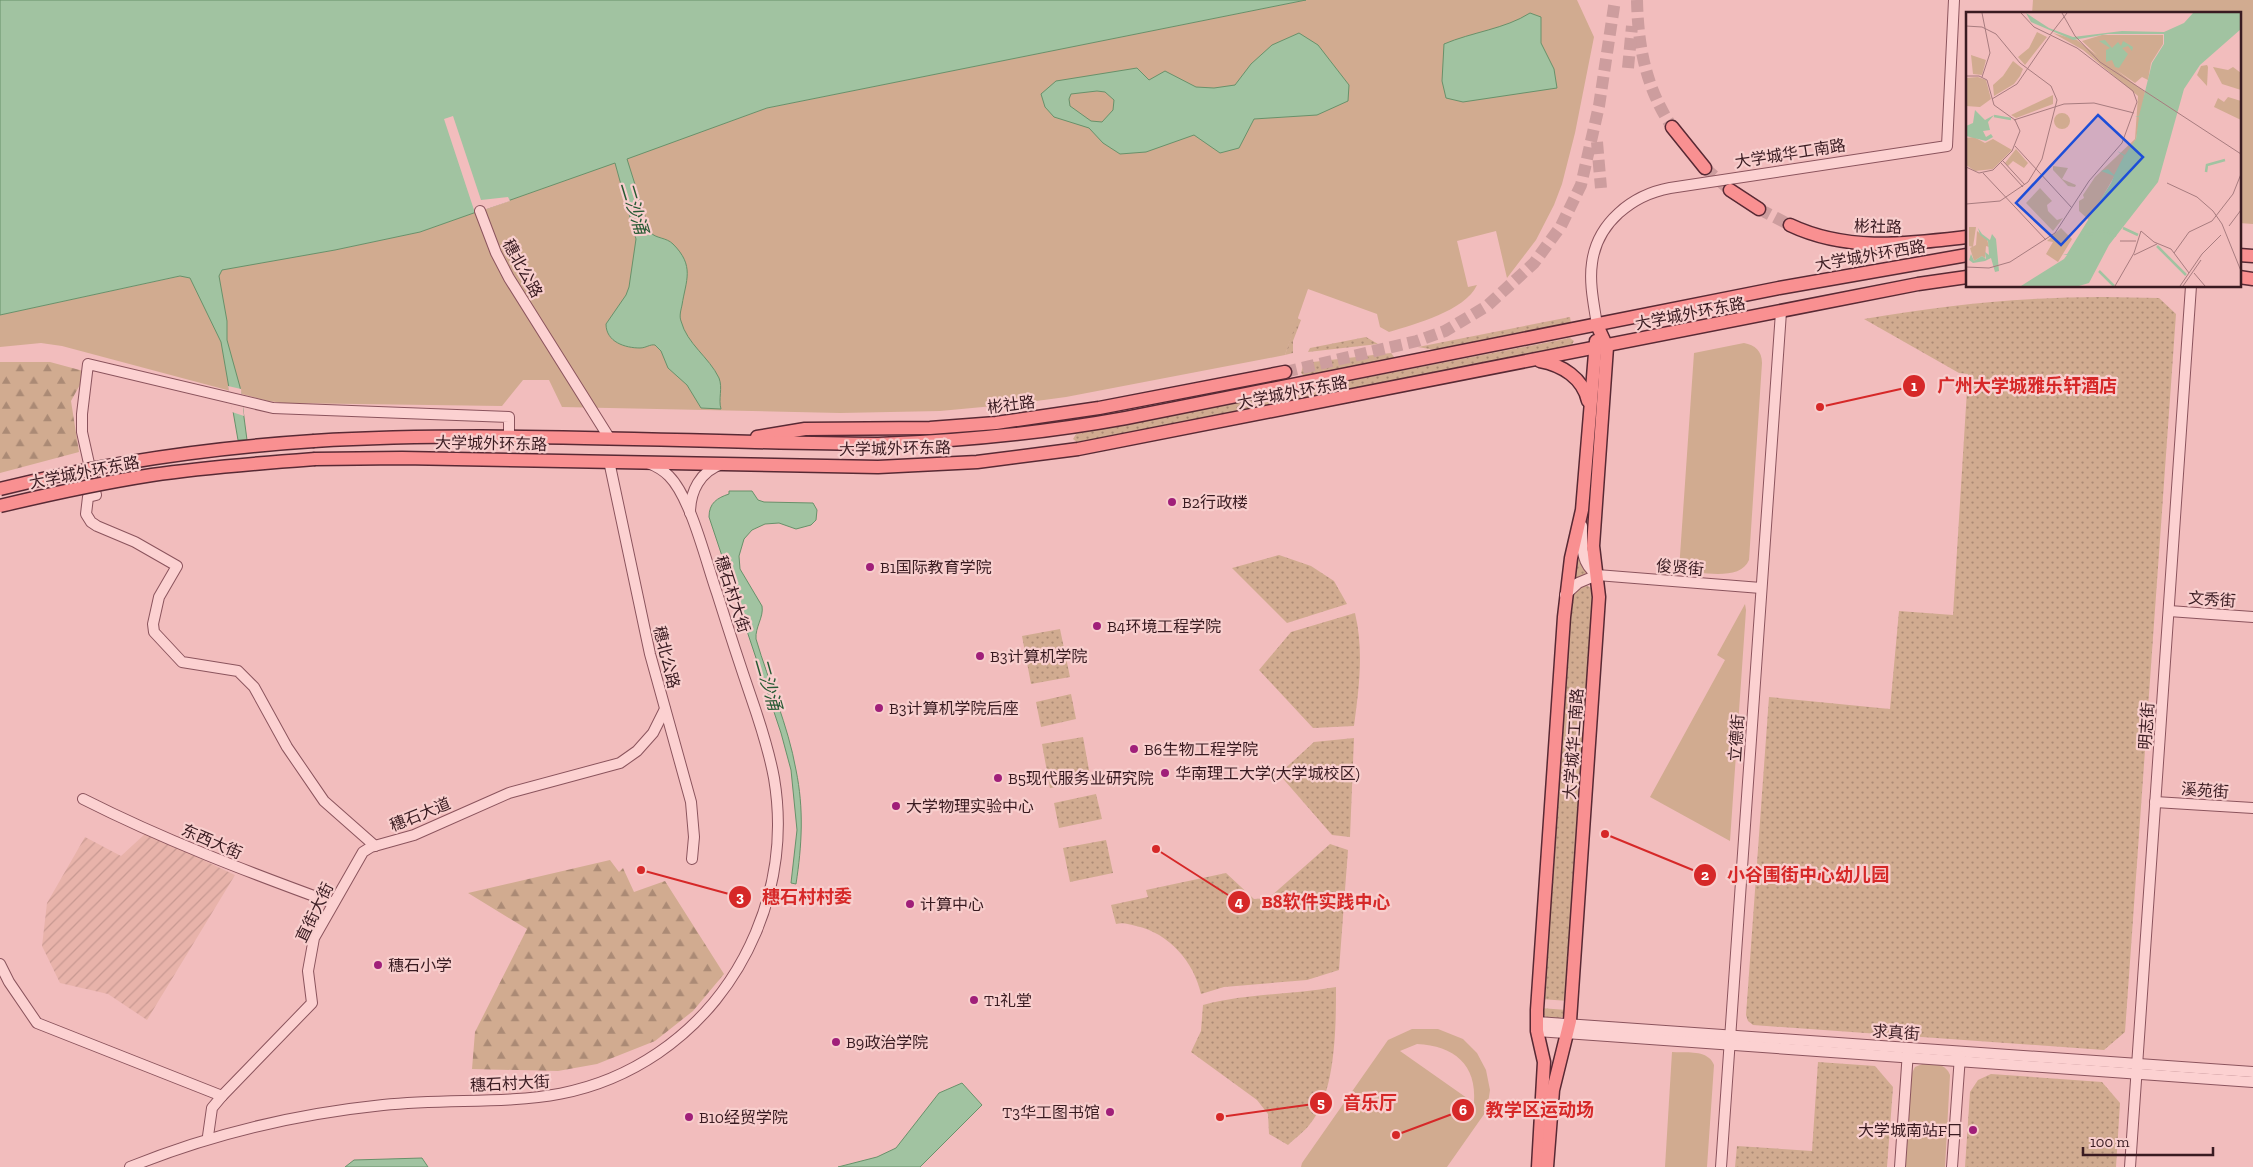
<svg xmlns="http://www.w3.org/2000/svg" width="2253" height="1167" font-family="'Zilla Slab','Noto Sans SC',serif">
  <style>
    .farmland { fill: url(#farmland-furrows) }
    .grass { fill: url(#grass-dots) }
    .forest { fill: url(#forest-firs) }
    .park { fill: #d1ab90; fill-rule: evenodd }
    .water { fill: #a1c3a1; stroke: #68916a; fill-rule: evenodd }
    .pier { fill: #f2bdbd }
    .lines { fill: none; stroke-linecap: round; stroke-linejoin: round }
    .major-tunnel { stroke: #cd9d9e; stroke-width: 12; stroke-dasharray: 12 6; stroke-linecap: butt }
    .minor-casing { stroke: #8b545d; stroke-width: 12 }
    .major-casing { stroke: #582934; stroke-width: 15 }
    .minor { stroke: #fcd1d1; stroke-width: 10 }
    .major { stroke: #f99091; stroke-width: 12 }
    .major-bridge-casing { stroke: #582934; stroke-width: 15; stroke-linecap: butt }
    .major-bridge { stroke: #f99091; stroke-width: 12 }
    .poi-dot { fill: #a01f79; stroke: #f8cecd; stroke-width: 2 }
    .labels { text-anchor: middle; stroke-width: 4.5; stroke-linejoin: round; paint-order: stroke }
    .street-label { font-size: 16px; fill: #391b21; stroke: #f8cecd }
    .poi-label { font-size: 16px; fill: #391b21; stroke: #f8cecd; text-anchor: start }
    .water-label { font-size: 18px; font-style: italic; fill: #285a34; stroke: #f8cecd }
    .inset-river { fill: none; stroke: #a1c3a1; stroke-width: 2.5 }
    .inset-road { fill: none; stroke: #a87c7f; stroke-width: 1 }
    .view { fill: #1d4ed8; fill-opacity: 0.15; stroke: #1d4ed8; stroke-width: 2.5 }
    .inset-edge { fill: none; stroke: #391b21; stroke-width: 2.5 }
    .leader { fill: none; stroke: #d62828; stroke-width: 2 }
    .callout-dot { fill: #d62828; stroke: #f8cecd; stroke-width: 2 }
    .mark-label { font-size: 15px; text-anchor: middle; font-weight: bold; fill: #fff }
    .callout-label { font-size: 18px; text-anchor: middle; font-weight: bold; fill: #d62828; stroke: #f8cecd; stroke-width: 4.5; stroke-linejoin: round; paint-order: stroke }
  </style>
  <defs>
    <pattern id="farmland-furrows" width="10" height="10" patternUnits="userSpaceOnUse" patternTransform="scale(1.25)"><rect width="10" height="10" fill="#e8b3aa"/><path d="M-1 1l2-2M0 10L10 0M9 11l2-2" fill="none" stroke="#c89992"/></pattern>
    <pattern id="grass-dots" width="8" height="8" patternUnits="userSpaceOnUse" patternTransform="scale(1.25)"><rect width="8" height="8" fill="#d1ab90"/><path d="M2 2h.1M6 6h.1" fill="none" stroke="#ab8a75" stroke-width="1.8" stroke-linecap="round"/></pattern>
    <pattern id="forest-firs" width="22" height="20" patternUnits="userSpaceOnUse" patternTransform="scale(1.25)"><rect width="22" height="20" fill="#d1ab90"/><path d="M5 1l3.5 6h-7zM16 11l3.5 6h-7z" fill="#ab8a75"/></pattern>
  </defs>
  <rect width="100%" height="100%" fill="#f2bdbd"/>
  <!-- farmland -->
  <polygon class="farmland" points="146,833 235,875 147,1020 108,994 60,983 42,946 47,903 85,837 121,856"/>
  <!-- grass -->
  <g class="grass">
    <path d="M2103,297L2159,298L2176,314L2125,1032L2104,1050L1753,1025L1748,1021L1746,1015L1769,697L1890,709L1899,611L1953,615L1968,374L1959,373L1864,319C1944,305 2023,297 2103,297Z"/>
    <polygon points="1570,317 1571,323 1435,350 1418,347"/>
    <polygon points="1297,318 1301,320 1293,341 1293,353 1285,355"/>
    <polygon points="1366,337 1378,344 1308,352 1310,348"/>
    <polygon points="1570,338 1574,341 1571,346 1123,434 1077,442 1073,439 1076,434"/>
    <polygon points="1391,353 1395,358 1304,376 1301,373 1304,363"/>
    <polygon points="1576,545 1586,573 1572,582"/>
    <polygon points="1279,555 1311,566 1334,581 1347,604 1287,623 1232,568"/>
    <polygon points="1585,584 1591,588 1595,593 1568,1001 1541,999 1570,600 1576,590"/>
    <path d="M1355,613C1364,651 1359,688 1354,726L1313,728L1259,670L1291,632Z"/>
    <polygon points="1060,629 1070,677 1031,684 1022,636"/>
    <polygon points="1071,694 1076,719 1041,727 1036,702"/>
    <polygon points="1083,737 1091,781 1050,788 1042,744"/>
    <polygon points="1354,738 1350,837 1332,835 1279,774 1314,742"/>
    <polygon points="1096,794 1102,819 1059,828 1054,803"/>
    <polygon points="1106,840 1113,873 1070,882 1063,848"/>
    <path d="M1330,844L1348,850L1339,970L1307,980L1224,987L1201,994C1194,962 1169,933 1136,926C1129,924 1123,922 1116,924L1111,905L1148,897L1146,890L1226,873L1254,899L1269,898Z"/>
    <path d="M1336,987C1336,1026 1336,1093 1310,1124C1304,1132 1295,1138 1288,1145L1269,1134L1268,1114L1257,1100L1191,1052L1201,1031L1203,1005C1246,993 1292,995 1336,987Z"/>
    <path d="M1540,1008L1567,1010C1563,1021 1556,1019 1546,1018Z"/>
    <polygon points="1818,1062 1875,1066 1893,1087 1887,1167 1735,1167 1737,1146 1812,1151"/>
    <polygon points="1991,1074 2102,1082 2120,1103 2116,1167 1965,1167 1970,1092 1978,1080"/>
  </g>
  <!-- forest -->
  <g class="forest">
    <polygon points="0,362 50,362 87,372 71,401 79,452 0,473"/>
    <polygon points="610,860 619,872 623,868 634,892 665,881 724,974 693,1011 655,1041 597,1064 558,1071 472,1069 475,1032 527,929 468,893"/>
  </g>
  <!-- park -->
  <g class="park">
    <path d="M1306,0H1577L1594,37L1575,133L1562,184L1554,205L1536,240L1507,278L1496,231L1457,241L1468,287L1477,285C1465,311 1415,324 1389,332L1380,327L1377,314L1308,289L1285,355L1066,397L1015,404L940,411L840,413L562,407L549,380H523L502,406L284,403L268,401L62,346L41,343L0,347V315L181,276L335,250L420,232L767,108Z"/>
    <polygon points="2033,0 2253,0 2253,224 2239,223 2239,14 2032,14"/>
    <path d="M1744,343C1755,345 1762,351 1762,363L1749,560C1740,582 1699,572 1679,570L1694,353Z"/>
    <polygon points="1745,604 1746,610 1730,841 1650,797 1725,660 1717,655"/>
    <path d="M1412,1029H1438L1463,1039L1477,1053L1486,1070L1490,1090L1487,1110L1447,1167H1301L1302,1163L1388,1040ZM1417,1044C1454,1046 1477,1064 1474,1103L1400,1051Z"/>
    <path d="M1672,1052C1686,1053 1708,1049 1714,1065L1707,1167H1665Z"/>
    <path d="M1925,1063C1936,1064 1946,1064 1950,1075L1945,1167H1905L1911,1075L1915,1067Z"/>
  </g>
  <!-- water -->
  <g class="water">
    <path d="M0,0H1306L767,108L627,159L650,232C656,239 666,237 673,244C695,266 686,280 682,305C681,310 679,316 681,321C687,344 709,357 719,378C723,388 718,399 721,409L701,408L687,385L668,368L661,351L655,345C650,344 646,348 640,348C625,348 606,342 606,324L626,295L629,287L636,239L615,163L420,232L335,250L222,270L219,276L227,321V340L240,387L247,440H238L221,342L190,278L180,276L0,315Z"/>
    <path d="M1530,13L1541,17V43L1554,69L1557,88L1463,102L1446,98L1442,81L1444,44C1472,32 1505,29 1530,13Z"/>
    <path d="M1299,33L1318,45L1349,85L1348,101L1317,115L1254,119L1239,148L1220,153L1194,135L1146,152L1120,154L1103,143L1089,128L1054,117L1045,107L1041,94L1056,81L1137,68L1149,80L1165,71L1196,87L1214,88L1235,85L1251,64L1272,45ZM1097,91L1105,92L1114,100L1113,110L1102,122L1091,121L1070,106L1069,99L1071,94Z"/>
    <path d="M729,491H752L758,500L764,502L813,503L817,510L816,520L811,525L796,529L779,523L765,524L752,530L744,539L739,556L740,569L762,606C764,617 755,627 756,639C769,683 788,725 796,770C804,809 802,845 796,884L791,883L797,830L791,770L781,733L709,517C709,503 717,498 729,494Z"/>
    <polygon points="962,1083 982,1105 920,1167 838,1167 877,1157 896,1148 939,1093"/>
    <polygon points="422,1158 428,1167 345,1167 354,1160"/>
  </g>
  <!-- pier -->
  <g class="pier">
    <polygon points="453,116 481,200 508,197 510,201 475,213 444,119"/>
    <polygon points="645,216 649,231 635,235 631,220"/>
    <polygon points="228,386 241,389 244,416 232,412"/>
  </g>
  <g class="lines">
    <!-- major-tunnel -->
    <g class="major-tunnel">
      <path d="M1637,0C1638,47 1646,88 1672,127"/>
      <polyline points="1628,68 1632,26"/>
      <polyline points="1597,142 1601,188"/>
      <polyline points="1705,168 1730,190"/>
      <polyline points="1759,209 1790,225"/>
      <polyline points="1285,372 1417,341 1445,331 1487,306 1534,263 1561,226 1581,185 1599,106 1615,0"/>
    </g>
    <!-- minor casing -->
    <g class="minor-casing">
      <g id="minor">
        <polyline points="480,211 496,253 509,278 610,439"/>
        <path d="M1597,325C1594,305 1589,283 1592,263C1597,223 1632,195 1670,188L1947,146L1954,0"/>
        <polyline points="609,461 650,654 691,802 694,837 692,859"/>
        <path d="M690,513C690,492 700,471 722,464"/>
        <path d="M1582,526C1582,545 1580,563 1597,575"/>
        <polyline points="1565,595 1578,583 1597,575 1761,588"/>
        <polyline points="2169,611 2253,617"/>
        <path d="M83,799C164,840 248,872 333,903"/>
        <polyline points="2155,802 2253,808"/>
        <polyline points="375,846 324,801 287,747 254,687 238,671 182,662 154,632 153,624 159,597 177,566 135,542 97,526 91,522 86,514 88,497 96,495 82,432 82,414 88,364 273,408 509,417 509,437"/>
        <polyline points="0,964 9,982 37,1023 222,1096 312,1003 308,971 314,938 363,852 371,847 414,835 509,793 620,763 637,751 653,733 665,709"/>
        <polyline points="1537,1022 2253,1072"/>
        <polyline points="1537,1031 2253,1082"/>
        <polyline points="208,1136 212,1108 222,1096"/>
        <path d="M130,1167C211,1134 296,1114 383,1105C485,1094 565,1116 658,1053C746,993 792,884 774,778C769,751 760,723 751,697C739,662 728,628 717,593C706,562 691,498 669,476C663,470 656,466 648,463"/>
        <polyline points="1721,1167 1781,312"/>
        <polyline points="1900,1167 1908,1051"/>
        <polyline points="1952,1167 1960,1056"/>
        <polyline points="2130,1167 2191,286"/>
      </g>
    </g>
    <!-- major casing -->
    <g class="major-casing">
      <g id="major">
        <polyline points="1672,127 1705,168"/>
        <polyline points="1730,190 1759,209"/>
        <path d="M1790,225C1847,252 1906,244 1967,237"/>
        <polyline points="2239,255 2253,256"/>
        <polyline points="2239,277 2253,279"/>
        <path d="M1540,361C1562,365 1583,378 1588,401"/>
        <polyline points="757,437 805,429 930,428 996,423 1099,408 1285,372"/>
        <path d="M314,441C502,430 690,443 878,444C961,441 1043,433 1126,418L1779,288L1967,255"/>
        <polyline points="315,459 402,458 878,467 977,462 1078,449 1918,284 1967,277"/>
        <polyline points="1538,1167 1544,1062 1537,1031 1537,1010 1564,617 1571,558 1582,510 1596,341"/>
        <polyline points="1547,1167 1553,1090 1570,1021 1599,597 1593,546 1607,347 1597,325"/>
      </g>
    </g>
    <!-- minor -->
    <use href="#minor" class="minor"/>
    <!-- major -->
    <use href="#major" class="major"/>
    <!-- major-bridge casing -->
    <g class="major-bridge-casing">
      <g id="major-bridge">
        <path d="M0,489C103,463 208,448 314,441"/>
        <path d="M0,506C50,494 101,483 152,475C206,467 261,463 315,459"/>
      </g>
    </g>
    <!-- major-bridge -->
    <use href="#major-bridge" class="major-bridge"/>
  </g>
  <!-- markers -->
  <g class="poi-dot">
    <circle cx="1172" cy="502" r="5"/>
    <circle cx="870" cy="567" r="5"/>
    <circle cx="1097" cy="626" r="5"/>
    <circle cx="980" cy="656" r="5"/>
    <circle cx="879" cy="708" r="5"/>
    <circle cx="1134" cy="749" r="5"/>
    <circle cx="1165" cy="773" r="5"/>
    <circle cx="998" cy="778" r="5"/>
    <circle cx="896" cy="806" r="5"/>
    <circle cx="910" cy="904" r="5"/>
    <circle cx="378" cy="965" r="5"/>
    <circle cx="974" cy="1000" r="5"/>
    <circle cx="836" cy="1042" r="5"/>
    <circle cx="1110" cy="1112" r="5"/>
    <circle cx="689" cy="1117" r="5"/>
    <circle cx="1973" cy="1130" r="5"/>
  </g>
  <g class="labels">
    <!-- street labels -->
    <g class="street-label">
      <text transform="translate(1790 153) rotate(-9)" y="6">大学城华工南路</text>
      <text transform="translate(1878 226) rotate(2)" y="6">彬社路</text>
      <text transform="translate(1870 255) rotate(-10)" y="6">大学城外环西路</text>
      <text transform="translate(523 268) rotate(61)" y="6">穗北公路</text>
      <text transform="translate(1690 313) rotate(-11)" y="6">大学城外环东路</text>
      <text transform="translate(1292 392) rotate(-11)" y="6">大学城外环东路</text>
      <text transform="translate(1011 404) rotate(-7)" y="6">彬社路</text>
      <text transform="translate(491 443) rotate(1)" y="6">大学城外环东路</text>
      <text transform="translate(895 448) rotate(-1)" y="6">大学城外环东路</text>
      <text transform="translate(84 472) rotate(-11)" y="6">大学城外环东路</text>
      <text transform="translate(1680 567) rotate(5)" y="6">俊贤街</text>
      <text transform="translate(733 594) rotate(72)" y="6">穗石村大街</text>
      <text transform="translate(2212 599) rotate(4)" y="6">文秀街</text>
      <text transform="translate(667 657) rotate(76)" y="6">穗北公路</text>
      <text transform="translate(2146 726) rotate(-86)" y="6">明志街</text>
      <text transform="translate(1736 738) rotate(-86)" y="6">立德街</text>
      <text transform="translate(1573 744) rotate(-86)" y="6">大学城华工南路</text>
      <text transform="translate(2205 790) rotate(4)" y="6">溪苑街</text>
      <text transform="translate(420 814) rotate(-22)" y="6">穗石大道</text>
      <text transform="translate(212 841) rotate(23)" y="6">东西大街</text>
      <text transform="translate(314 912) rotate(-64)" y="6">直街大街</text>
      <text transform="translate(1896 1032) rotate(4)" y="6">求真街</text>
      <text transform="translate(510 1083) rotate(-3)" y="6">穗石村大街</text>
    </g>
    <!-- poi labels -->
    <g class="poi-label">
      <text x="1182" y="508">B2行政楼</text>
      <text x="880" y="573">B1国际教育学院</text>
      <text x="1107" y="632">B4环境工程学院</text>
      <text x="990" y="662">B3计算机学院</text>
      <text x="889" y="714">B3计算机学院后座</text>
      <text x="1144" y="755">B6生物工程学院</text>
      <text x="1175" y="779">华南理工大学(大学城校区)</text>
      <text x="1008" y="784">B5现代服务业研究院</text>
      <text x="906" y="812">大学物理实验中心</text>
      <text x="920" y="910">计算中心</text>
      <text x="388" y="971">穗石小学</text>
      <text x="984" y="1006">T1礼堂</text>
      <text x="846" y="1048">B9政治学院</text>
      <text x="1100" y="1118" text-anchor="end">T3华工图书馆</text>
      <text x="699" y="1123">B10经贸学院</text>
      <text x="1963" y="1136" text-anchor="end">大学城南站F口</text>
    </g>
    <!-- water labels -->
    <g class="water-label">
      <text transform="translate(634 208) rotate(73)" y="6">二沙涌</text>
      <text transform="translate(768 684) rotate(74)" y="6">二沙涌</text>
    </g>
  </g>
  <!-- overview -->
  <g transform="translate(1966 12)">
    <rect width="275" height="275" fill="#f2bdbd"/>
    <path d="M50,137L62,151L58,156L47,149L42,154L39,151ZM87,154L102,156L96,167L110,173L109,175L102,174L87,158ZM74,176L86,189L81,193L82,199L91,208L97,206L87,219L60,191Z" fill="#d1ab90"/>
    <path d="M241,53L242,55L241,74L231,63L235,54ZM247,55L262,58L267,55L275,61V78L256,72ZM262,85L275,89V108L248,95L252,86L258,90ZM88 109a8 8 0 1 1 16 0a8 8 0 1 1-16 0ZM11,219L21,227L23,235L20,234L19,246L16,244L8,249L4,236L10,233Z" fill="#d1ab90"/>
    <path d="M71,20L81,25L59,53L52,45L63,36ZM87,21L111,28L179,80L170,127L123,208L113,199V189L118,186L117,183L129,165L169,127L172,84L117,38ZM136,23H197V32L185,51L182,68L176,65L169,71L136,48L116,29ZM5,43L20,48L16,63L7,62ZM47,49L57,57L54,64L48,72L28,84L27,73L37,64ZM12,65L20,68L25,87L14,95L0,94V66ZM87,83V92L50,106L45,103ZM8,125L19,131L27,127L46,138L27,157L9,159L0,153V126ZM3,215H10L7,235L3,234ZM95,216L106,227L92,250L80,242L87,230L81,229Z" fill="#d1ab90"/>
    <path d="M60,1L83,16L107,25L156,19L198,20L218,11L227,1H275V17L234,53L218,77L192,170L143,233L123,271L113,274H55L98,247L101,243H97L101,242L145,171L148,164L135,159L142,157L148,163L158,144L151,139L159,143L170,127L173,105L169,104H173L186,51L198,32V22H142L107,28L65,10ZM139,28L146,36L152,30L155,34L157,29L167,35L166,39L162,34L156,36L162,42L153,56L149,55L146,48L140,50V38L144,36L133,29ZM9,98L19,108L28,103L22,110L24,118L17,119L20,125L25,122L27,125L20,129L0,124V114L7,111ZM12,216L16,222L24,228L26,222L30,227L33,259L29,260L25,246L19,249L7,251L3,248L5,242L8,249L16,244L20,247L19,240L23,243L22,229L14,223Z" fill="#a1c3a1"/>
    <path class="inset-river" d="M28,104L45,107M240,160L241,153L259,148M157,216L172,223M115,224L140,219L150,224M191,234L220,263M133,259L148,274"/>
    <path class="inset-road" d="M16,1L24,41L16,65M96,1L109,24L134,50L275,142M0,14L16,15L30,22L54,51L85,74L91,88L76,147L62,170L34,189L0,192M84,23L101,1M0,64H13L21,68L28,93L49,108L54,119L46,139L27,158L13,161L0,155M26,87L51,72L84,24M48,108L98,92L128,91L168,101M49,134L106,196M37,149L59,173M35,151L57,175M17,161L80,228M201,171L231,185L247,199L256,212L275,259M263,214L275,198M154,229H170M208,241L223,220L246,209L267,182L275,162M168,243L191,232M0,255L23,256L44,250L89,221L123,169L156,131L171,90L167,79L111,36L68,15L55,1M228,261L239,274M149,274L168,241L175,219L188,230L205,237L223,261M214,274L236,242L255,223M217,274L235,248"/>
    <path class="view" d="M132,103L177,145L95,233L50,191Z"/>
    <rect width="275" height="275" class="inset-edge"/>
  </g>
  <!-- callouts -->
  <path class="leader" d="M1820 407L1914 386M1605 834L1705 875M641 870L740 897M1156 849L1239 902M1220 1117L1321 1103M1396 1135L1463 1110"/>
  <g class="callout-dot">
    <circle cx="1820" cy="407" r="5"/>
    <circle cx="1605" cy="834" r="5"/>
    <circle cx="641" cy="870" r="5"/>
    <circle cx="1156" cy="849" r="5"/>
    <circle cx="1220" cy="1117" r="5"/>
    <circle cx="1396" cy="1135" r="5"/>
    <circle cx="1914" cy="386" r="12"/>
    <circle cx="1705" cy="875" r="12"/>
    <circle cx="740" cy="897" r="12"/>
    <circle cx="1239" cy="902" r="12"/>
    <circle cx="1321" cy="1103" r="12"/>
    <circle cx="1463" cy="1110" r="12"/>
  </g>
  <g class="mark-label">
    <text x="1914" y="391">1</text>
    <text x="1705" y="880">2</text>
    <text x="740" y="902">3</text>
    <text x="1239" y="907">4</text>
    <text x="1321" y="1108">5</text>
    <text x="1463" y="1115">6</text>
  </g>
  <g class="callout-label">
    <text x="2027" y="392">广州大学城雅乐轩酒店</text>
    <text x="1808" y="881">小谷围街中心幼儿园</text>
    <text x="807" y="903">穗石村村委</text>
    <text x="1326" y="908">B8软件实践中心</text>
    <text x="1370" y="1109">音乐厅</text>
    <text x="1540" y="1116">教学区运动场</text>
  </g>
  <!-- scale -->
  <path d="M2083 1147v8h130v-8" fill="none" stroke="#391b21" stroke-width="2.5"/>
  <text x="2090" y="1147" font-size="15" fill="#391b21" stroke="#f8cecd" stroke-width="4" paint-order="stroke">100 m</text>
</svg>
